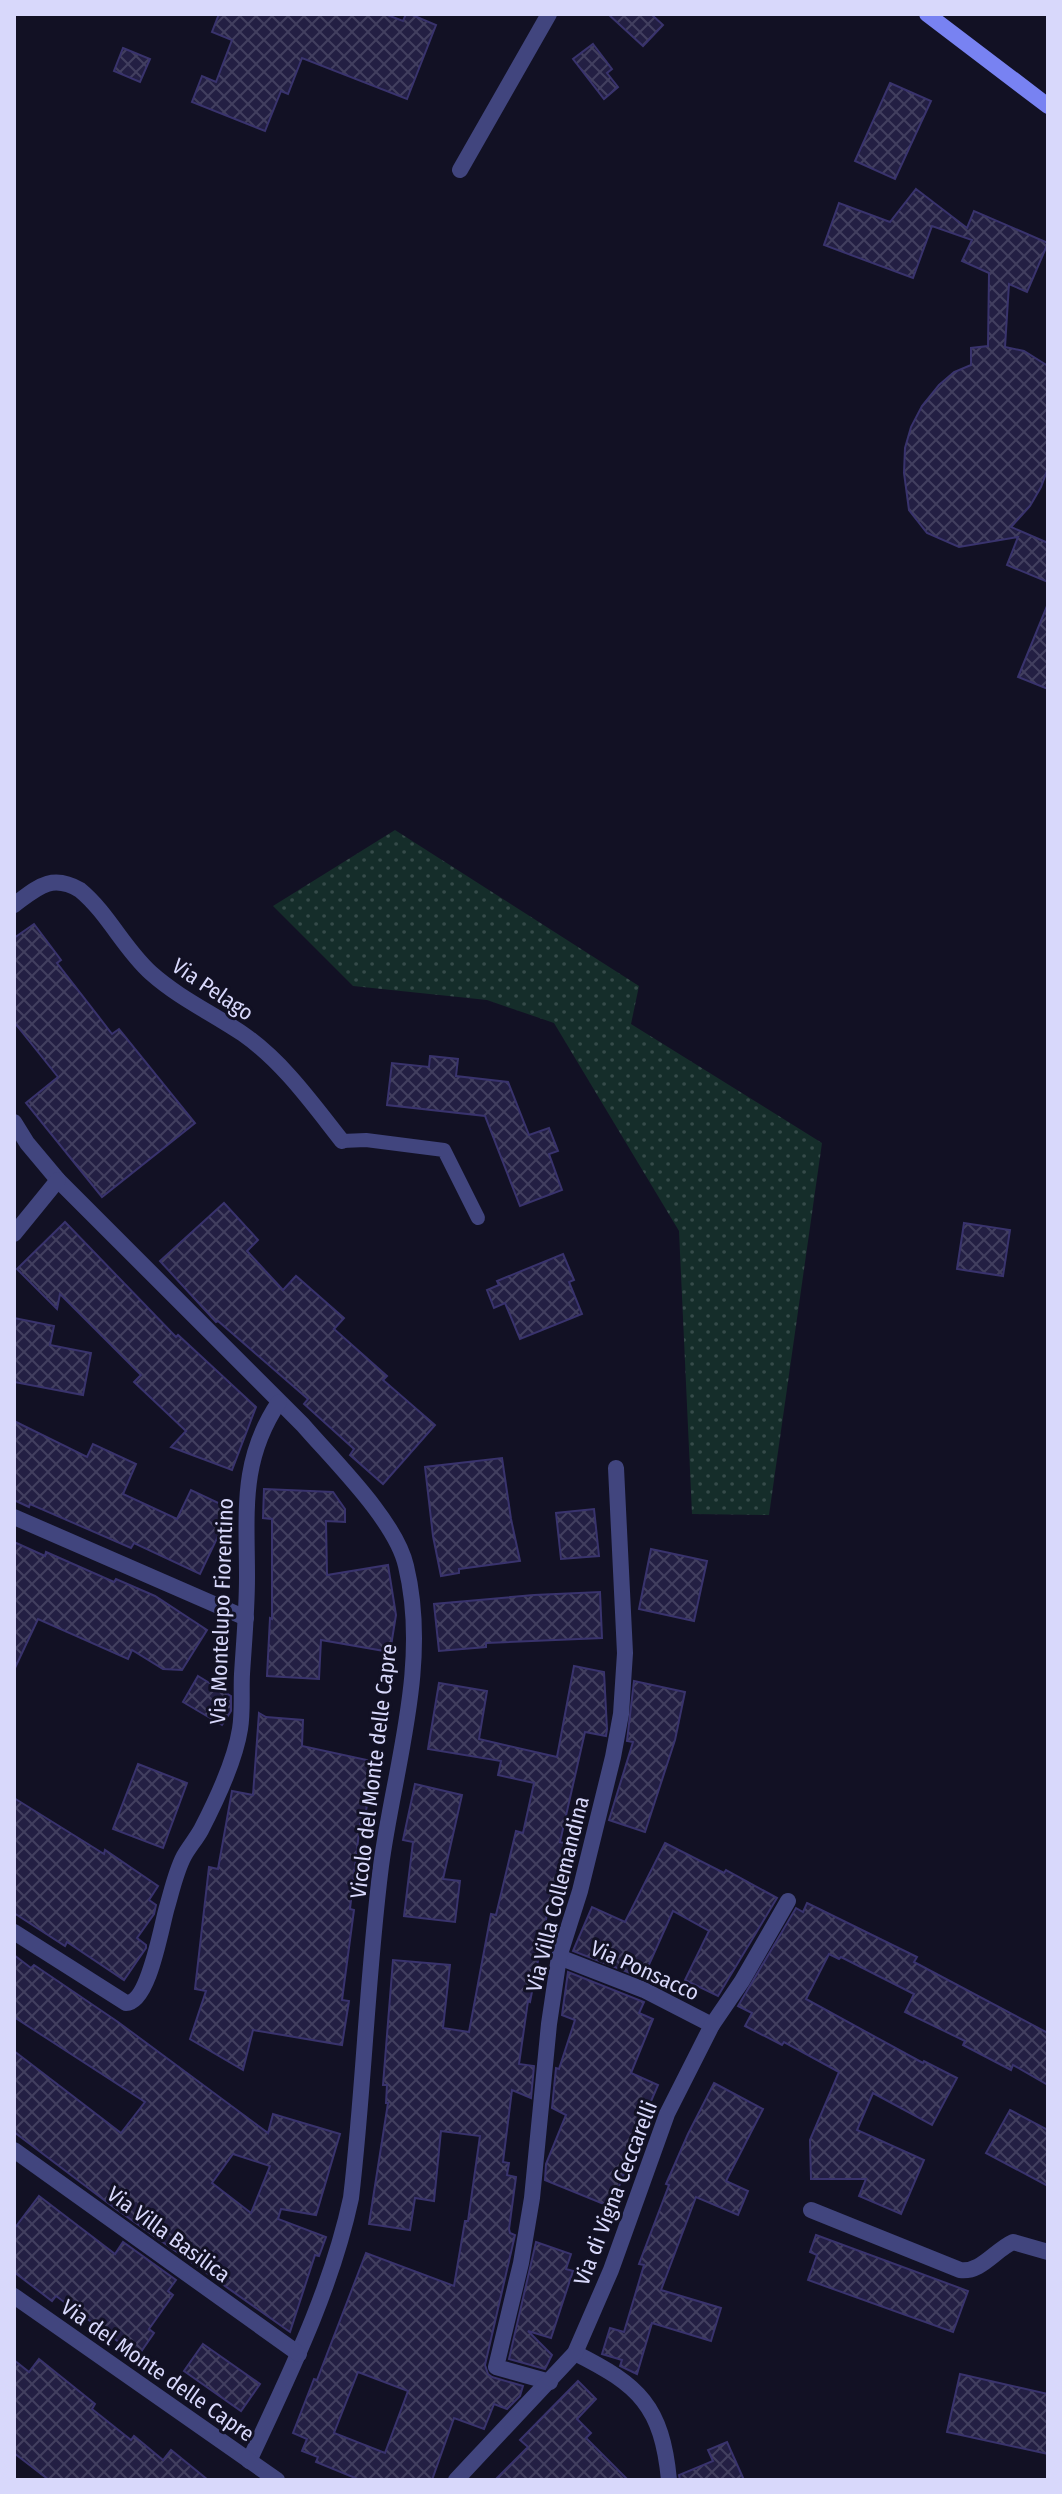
<svg xmlns="http://www.w3.org/2000/svg" width="1062" height="2494" font-family="'Fira Sans Condensed',sans-serif">
  <style>
    .grass { fill: url(#grass-dots) }
    .building { fill: url(#building-cross-hatch); stroke: #39336d; stroke-width: 2; fill-rule: evenodd }
    .lines { fill: none; stroke-linecap: round; stroke-linejoin: round }
    .service { stroke: #41457e; stroke-width: 14 }
    .minor { stroke: #41457e; stroke-width: 16 }
    .secondary { stroke: #7882f2; stroke-width: 16 }
    .labels { text-anchor: middle; stroke-width: 6; stroke-linejoin: round; paint-order: stroke }
    .street-label { font-size: 22px; fill: #d8d8fb; stroke: #121124 }
  </style>
  <defs>
    <pattern id="grass-dots" width="8" height="8" patternUnits="userSpaceOnUse" patternTransform="scale(2)"><rect width="8" height="8" fill="#152d2a"/><path d="M2 2h.1M6 6h.1" fill="none" stroke="#364b4a" stroke-width="1.8" stroke-linecap="round"/></pattern>
    <pattern id="building-cross-hatch" width="8" height="8" patternUnits="userSpaceOnUse" patternTransform="scale(2)"><rect width="8" height="8" fill="#231f43"/><path d="M0 0l8 8M0 8l8-8" fill="none" stroke="#423f5f"/></pattern>
  </defs>
  <rect width="100%" height="100%" fill="#121124"/>
  <!-- grass -->
  <polygon class="grass" points="395,830 639,986 631,1024 822,1143 769,1515 692,1514 679,1231 554,1023 487,1000 353,986 273,906"/>
  <!-- building -->
  <g class="building">
    <polygon points="219,14 385,14 403,21 406,14 410,14 436,25 407,99 302,58 288,94 281,91 265,131 192,102 202,76 216,82 232,40 212,32"/>
    <polygon points="608,14 651,14 663,25 643,46"/>
    <polygon points="593,44 612,69 607,73 618,87 604,99 573,59"/>
    <polygon points="123,48 150,59 140,82 114,71"/>
    <polygon points="890,83 931,101 895,179 855,161"/>
    <polygon points="916,189 967,228 974,211 1048,243 1027,292 1009,284 1005,347 1024,351 1048,366 1048,468 1041,487 1030,506 1011,527 1048,543 1048,582 1007,565 1018,537 959,547 927,533 909,510 904,473 905,448 911,427 922,406 939,385 954,372 971,365 971,348 988,346 989,273 962,261 972,240 932,226 913,278 824,245 839,203 890,222"/>
    <polygon points="1047,606 1048,606 1048,689 1018,677"/>
    <polygon points="34,924 61,960 57,963 112,1034 119,1029 195,1123 102,1197 26,1103 58,1077 14,1022 14,938"/>
    <polygon points="430,1056 458,1059 456,1076 508,1082 529,1135 549,1128 558,1151 549,1154 562,1190 520,1206 485,1116 387,1105 392,1063 429,1067"/>
    <polygon points="224,1203 258,1240 247,1251 283,1290 296,1276 344,1318 334,1329 387,1376 383,1380 435,1425 383,1484 350,1455 354,1449 304,1404 308,1399 218,1321 216,1322 160,1261"/>
    <polygon points="65,1222 176,1337 178,1335 256,1407 232,1470 171,1447 186,1431 134,1382 141,1375 60,1294 57,1309 17,1269"/>
    <polygon points="964,1223 1010,1230 1003,1276 957,1269"/>
    <polygon points="563,1254 574,1280 569,1282 582,1314 520,1339 505,1303 494,1308 487,1290 499,1285 497,1281"/>
    <polygon points="14,1318 54,1326 50,1345 91,1353 83,1395 14,1382"/>
    <polygon points="14,1421 87,1457 93,1444 136,1464 123,1494 177,1519 191,1490 231,1509 200,1574 134,1543 131,1548 30,1504 29,1507 14,1500"/>
    <polygon points="502,1458 511,1519 520,1561 459,1569 459,1573 441,1576 433,1536 425,1467"/>
    <polygon points="264,1489 333,1492 345,1509 345,1522 326,1521 327,1575 388,1565 396,1615 390,1652 321,1640 319,1679 267,1676 270,1618 272,1619 272,1519 263,1518"/>
    <polygon points="594,1509 599,1556 561,1559 556,1513"/>
    <polygon points="14,1542 45,1556 46,1552 114,1582 116,1579 155,1596 207,1630 182,1670 163,1669 132,1650 128,1659 38,1619 14,1670"/>
    <polygon points="651,1549 707,1561 694,1621 639,1609"/>
    <polygon points="600,1592 602,1638 486,1643 486,1647 439,1651 434,1604 534,1595"/>
    <path d="M574,1666L604,1672L607,1729L606,1736L585,1732L560,1842L574,1846L559,1907L549,1904L530,2002L528,2001L519,2064L534,2066L531,2098L512,2090L503,2162L509,2163L507,2175L516,2177L509,2229L510,2233L515,2235L485,2365L488,2374L492,2377L523,2386L520,2396L507,2409L494,2404L484,2429L454,2418L432,2480H360L316,2462L318,2457L302,2451L307,2439L293,2433L314,2379L317,2380L366,2253L454,2286L465,2221H468L480,2136L441,2131L434,2201L415,2198L410,2230L369,2224L388,2103H386L387,2085H383L393,1960L450,1965L443,2028L469,2032L491,1914L496,1915L516,1831L523,1833L534,1783L498,1775L501,1761L428,1749L439,1683L487,1691L479,1739L557,1757ZM358,2372L408,2391L385,2453L334,2433Z"/>
    <polygon points="198,1676 231,1696 231,1711 222,1725 183,1702"/>
    <polygon points="634,1681 685,1692 675,1740 645,1832 609,1820 633,1742 627,1741"/>
    <polygon points="259,1713 266,1717 303,1720 302,1746 376,1762 363,1825 360,1824 350,1909 354,1910 342,2000 349,2001 342,2045 253,2030 243,2070 190,2039 206,1991 195,1989 209,1867 218,1869 232,1791 253,1795"/>
    <polygon points="138,1764 187,1783 163,1848 113,1829"/>
    <polygon points="415,1784 462,1795 443,1879 460,1881 455,1922 404,1916 413,1842 403,1840"/>
    <polygon points="14,1798 104,1854 105,1850 158,1886 149,1900 156,1905 154,1914 137,1938 146,1945 146,1948 124,1980 67,1942 65,1946 14,1913"/>
    <polygon points="665,1843 724,1873 726,1870 777,1898 718,1996 685,1980 709,1931 673,1911 643,1978 573,1951 592,1907 625,1922"/>
    <polygon points="807,1903 917,1957 914,1962 1048,2033 1048,2085 1013,2065 1011,2070 963,2045 965,2041 905,2012 914,1994 841,1957 839,1959 829,1954 806,1999 923,2063 924,2061 957,2078 932,2125 873,2093 857,2130 924,2160 901,2214 859,2196 866,2179 811,2179 810,2140 839,2072 784,2042 782,2045 745,2026 752,2013 738,2006 796,1908 803,1912"/>
    <path d="M14,1955L31,1968L34,1965L118,2022L268,2133L273,2114L340,2134L316,2215L281,2209L278,2219L326,2237L319,2256L315,2255L290,2332L116,2209L14,2132V2051L121,2133L145,2102L14,2017ZM233,2154L270,2166L251,2213L212,2183Z"/>
    <polygon points="568,1972 644,2002 639,2013 653,2019 631,2073 658,2085 627,2157 630,2158 611,2207 545,2180 546,2164 566,2115 552,2108 556,2068 559,2069 575,2020 562,2015"/>
    <polygon points="714,2083 763,2109 726,2181 748,2191 738,2215 696,2197 661,2290 721,2308 711,2341 652,2323 637,2374 620,2366 622,2360 602,2354 610,2328 624,2332 644,2265 639,2264 669,2185 666,2184 688,2134"/>
    <polygon points="1010,2110 1048,2130 1048,2186 986,2153"/>
    <polygon points="39,2196 115,2254 123,2242 176,2280 168,2291 173,2295 149,2329 154,2333 138,2356 56,2296 52,2301 14,2272 14,2229"/>
    <polygon points="816,2235 968,2291 953,2332 808,2280 817,2255 810,2252"/>
    <polygon points="536,2242 571,2254 566,2269 573,2271 551,2338 528,2331 552,2355 545,2369 509,2359"/>
    <polygon points="203,2344 260,2384 241,2411 184,2371"/>
    <polygon points="39,2359 95,2404 92,2409 131,2440 134,2436 163,2460 171,2450 208,2480 49,2480 14,2453 14,2360 29,2372"/>
    <polygon points="960,2374 1048,2394 1048,2454 947,2432"/>
    <polygon points="578,2381 596,2399 577,2419 591,2433 586,2438 628,2480 495,2480 528,2447 520,2440"/>
    <polygon points="727,2442 744,2480 680,2480 679,2475 713,2461 708,2450"/>
  </g>
  <g class="lines">
    <!-- service -->
    <polyline class="service" points="342,1141 366,1140 444,1150 478,1218"/>
    <!-- minor -->
    <g class="minor">
      <polyline points="460,170 549,14"/>
      <path d="M14,905C37,888 51,873 80,890C108,913 124,949 151,973C179,998 212,1013 243,1034C283,1062 312,1103 342,1141"/>
      <path d="M14,1122L27,1143L58,1180L303,1425C334,1461 396,1521 406,1566C430,1665 394,1768 381,1866C367,1976 364,2088 351,2198C331,2291 289,2375 249,2461"/>
      <polyline points="14,1234 58,1180"/>
      <polyline points="14,1517 246,1618"/>
      <path d="M14,1932L126,2003C149,2003 161,1927 167,1907C172,1890 176,1871 184,1856C189,1847 196,1839 201,1830C216,1801 235,1761 240,1729C243,1711 241,1692 242,1674C244,1642 247,1610 247,1577C247,1511 240,1460 279,1402"/>
      <polyline points="559,1957 644,1990 712,2025"/>
      <polyline points="14,2150 299,2354"/>
      <path d="M811,2210L960,2270C981,2273 995,2250 1013,2242L1048,2252"/>
      <polyline points="14,2296 277,2480"/>
      <path d="M575,2353C639,2385 662,2406 669,2480"/>
      <polyline points="550,2382 496,2367 521,2263 532,2198 549,2024 559,1957 580,1891 613,1757 621,1714 625,1653 616,1468"/>
      <polyline points="456,2480 575,2353 611,2270 667,2114 712,2025 742,1981 788,1901"/>
    </g>
    <!-- secondary -->
    <polyline class="secondary" points="927,14 1048,106"/>
  </g>
  <g class="labels">
    <!-- street labels -->
    <g class="street-label">
      <text transform="translate(213 989) rotate(34)" y="8">Via Pelago</text>
      <text transform="translate(221 1611) rotate(-88)" y="8">Via Montelupo Fiorentino</text>
      <text transform="translate(373 1771) rotate(-83)" y="8">Vicolo del Monte delle Capre</text>
      <text transform="translate(557 1894) rotate(-76)" y="8">Via Villa Collemandina</text>
      <text transform="translate(645 1970) rotate(24)" y="8">Via Ponsacco</text>
      <text transform="translate(615 2193) rotate(-69)" y="8">Via di Vigna Ceccarelli</text>
      <text transform="translate(169 2234) rotate(36)" y="8">Via Villa Basilica</text>
      <text transform="translate(158 2370) rotate(35)" y="8">Via del Monte delle Capre</text>
    </g>
  </g>
  <!-- border -->
  <rect width="1062" height="2494" fill="none" stroke="#d8d8fb" stroke-width="32"/>
</svg>
